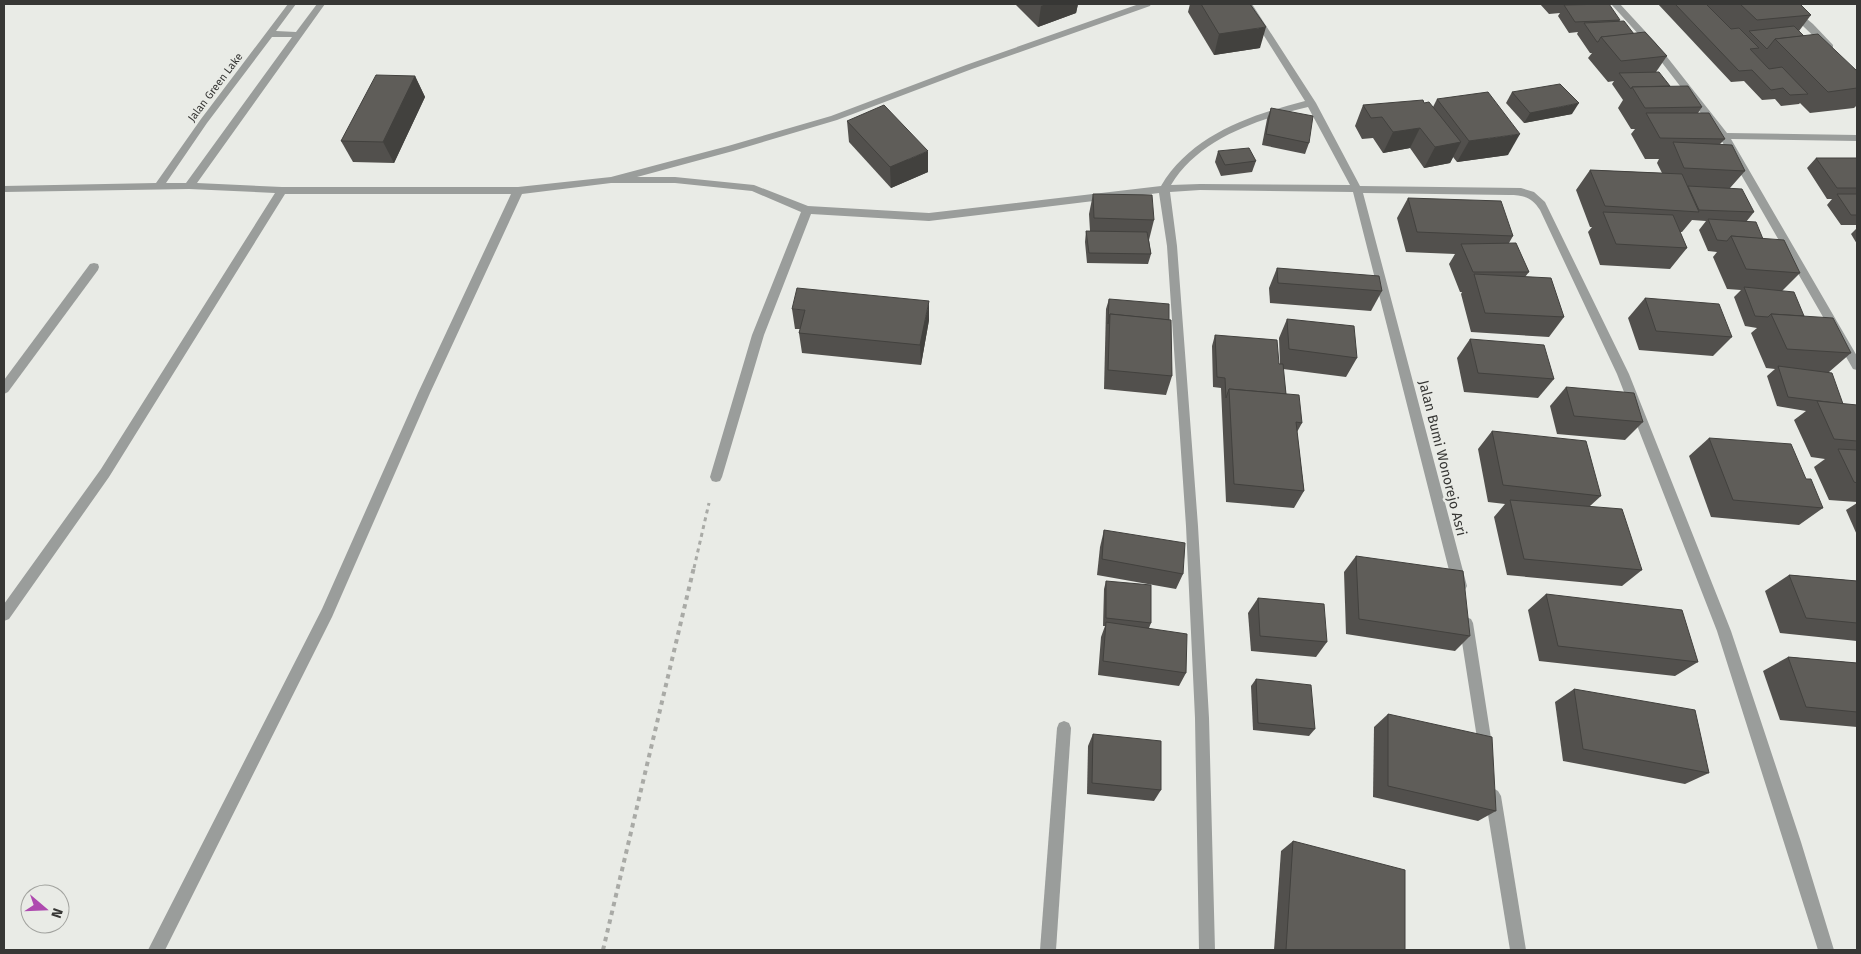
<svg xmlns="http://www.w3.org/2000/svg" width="1861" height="954" font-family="'Fira Sans',sans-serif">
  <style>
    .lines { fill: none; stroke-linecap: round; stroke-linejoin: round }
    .path-far1 { stroke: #a9aaa6; stroke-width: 3; stroke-dasharray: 4 4; stroke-linecap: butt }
    .path { stroke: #a9aaa6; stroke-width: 4; stroke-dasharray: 4.5 4.5; stroke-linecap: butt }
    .minor { fill: #9a9d9b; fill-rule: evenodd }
    .wall { fill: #52504d }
    .shaded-wall { fill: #42413e }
    .building { fill: #5f5d59; stroke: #42413e }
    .labels { text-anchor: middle; stroke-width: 5; stroke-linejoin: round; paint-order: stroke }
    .far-street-label { font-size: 11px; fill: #373735; stroke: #e9ebe6 }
    .street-label { font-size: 14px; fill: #373735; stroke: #e9ebe6 }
  </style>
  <rect width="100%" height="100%" fill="#e9ebe6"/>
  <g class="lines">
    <!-- path-far1 -->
    <polyline class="path-far1" points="694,568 709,503"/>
    <!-- path -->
    <polyline class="path" points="603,950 694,567"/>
    <!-- minor -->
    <g class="minor">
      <path d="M288,4H296L276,31L296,32L317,4H325L197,183L282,187H518L611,177L728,146L831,116L966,65L1139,4H1151L1150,6L972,69L837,120L733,151L637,177H675L754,185L808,206L929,213L1161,186C1191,135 1250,115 1305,101L1244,4H1252L1316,103L1360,186L1521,188L1534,192L1545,202L1629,374L1731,631L1801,842L1834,950H1818L1717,631L1617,374L1540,210C1532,197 1523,195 1509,195L1363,193L1467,586L1465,590L1460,592L1455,590L1453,586L1353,192L1200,190L1170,192L1177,246L1198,526L1209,718L1215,950H1199L1195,718L1186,526L1167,246L1159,193L929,221L811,214L764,335L722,477L720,481L716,482L712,481L710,477L752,335L801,212L752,191L675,183H611L522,194L430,393L332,617L165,950H148L322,609L418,393L511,194H285L109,477L9,619L4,621V604L101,469L275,193L189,189L4,192V186L156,183L201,119ZM272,37H292L186,183H166L207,123ZM1308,107L1350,185L1200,184L1171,185C1199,138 1259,119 1308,107Z"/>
      <polygon points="1611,4 1620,4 1656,43 1727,133 1857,135 1857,141 1731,139 1857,356 1857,370 1853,369 1720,138 1650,47"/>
      <polygon points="1780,4 1789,4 1813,24 1833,45 1833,49 1827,49"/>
      <polygon points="94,263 98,264 99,267 98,270 8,392 4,394 4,380 90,264"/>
      <polygon points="1466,617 1471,619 1473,623 1493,751 1491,756 1486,758 1481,756 1479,751 1459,623 1461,619"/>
      <polygon points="1064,721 1069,723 1071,728 1056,950 1040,950 1057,728 1059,723"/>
      <polygon points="1493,788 1498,791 1501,796 1526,950 1510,950 1485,796 1488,791"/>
    </g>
  </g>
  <!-- wall -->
  <g class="wall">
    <polygon points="1015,4 1078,4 1076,13 1038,27"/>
    <polygon points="1190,4 1250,4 1260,48 1214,55 1188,12"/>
    <polygon points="1540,4 1591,4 1620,20 1619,21 1634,34 1667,56 1656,72 1670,86 1702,107 1698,113 1725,139 1720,144 1745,171 1730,188 1754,212 1746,222 1800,273 1782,291 1804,316 1851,353 1829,372 1843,404 1857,405 1857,502 1829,500 1814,467 1825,459 1811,457 1794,420 1806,411 1777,406 1767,376 1775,369 1766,368 1751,333 1757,328 1745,326 1734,297 1741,290 1727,289 1713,257 1717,252 1708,251 1699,230 1706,221 1692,220 1682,232 1680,232 1687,248 1670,269 1600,265 1588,232 1592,227 1590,227 1576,190 1590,170 1662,173 1657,163 1659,159 1645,159 1631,134 1635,129 1631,129 1618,108 1623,100 1612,84 1614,81 1608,82 1588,58 1592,53 1590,53 1577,34 1578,32 1569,33 1558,16 1560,13 1549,14"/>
    <polygon points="1658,4 1800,4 1811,15 1799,31 1804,36 1857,71 1857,105 1854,108 1810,113 1800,103 1799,104 1781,106 1775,99 1762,100 1744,81 1731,82"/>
    <polygon points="415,76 425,97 394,163 353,162 341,141"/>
    <polygon points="1512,92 1572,114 1524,123 1506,103"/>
    <polygon points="1437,99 1508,155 1457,162 1453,157 1450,163 1424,168 1410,148 1383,153 1373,138 1362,139 1355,126 1363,105 1424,103 1433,107"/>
    <polygon points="1271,108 1309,143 1305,154 1262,145 1267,119"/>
    <polygon points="847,121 928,172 891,188 849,142"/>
    <polygon points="1218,151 1256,161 1252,172 1221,176 1215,162"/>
    <polygon points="1816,158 1857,159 1857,225 1841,225 1827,205 1832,199 1827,199 1807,168"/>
    <polygon points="1093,194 1154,220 1149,240 1151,254 1148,264 1087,263 1085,242 1086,231 1090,231 1089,214"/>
    <polygon points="1408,198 1513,236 1509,243 1529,272 1525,277 1564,317 1549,337 1471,332 1461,294 1462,292 1460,292 1449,264 1455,254 1406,252 1397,218"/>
    <polygon points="1857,228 1857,244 1851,234"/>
    <polygon points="1277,268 1382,291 1371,311 1270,303 1269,288"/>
    <polygon points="1645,298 1732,337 1713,356 1639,350 1628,318"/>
    <polygon points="1109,299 1169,320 1172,376 1166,395 1104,389 1106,309"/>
    <polygon points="792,309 929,320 921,365 802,353 799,333 800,329 795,329"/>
    <polygon points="1287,319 1357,358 1346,377 1283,369 1286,394 1302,423 1297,432 1304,491 1294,508 1226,502 1221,388 1213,387 1212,346 1215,335 1280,364 1279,338"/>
    <polygon points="1470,339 1554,379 1538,398 1464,392 1457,358"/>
    <polygon points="1566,387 1643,422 1625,440 1557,434 1550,406"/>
    <polygon points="1492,431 1601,496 1590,506 1642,570 1622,586 1507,575 1494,517 1505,504 1488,502 1478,449"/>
    <polygon points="1709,438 1823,508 1799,525 1711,517 1689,456"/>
    <polygon points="1857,503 1857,535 1846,510"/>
    <polygon points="1104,530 1183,574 1176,589 1097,575 1100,547"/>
    <polygon points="1356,556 1470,636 1455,651 1346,634 1344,572"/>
    <polygon points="1789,575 1857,581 1857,641 1780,633 1765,591"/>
    <polygon points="1106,581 1151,623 1149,628 1186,673 1179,686 1098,675 1101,637 1105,626 1103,626 1104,589"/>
    <polygon points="1546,594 1698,662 1675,676 1539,661 1528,610"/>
    <polygon points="1258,598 1327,642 1316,657 1251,651 1248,613"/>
    <polygon points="1788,657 1857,663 1857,727 1780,720 1763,671"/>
    <polygon points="1256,679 1315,729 1309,736 1253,730 1251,686"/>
    <polygon points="1574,689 1709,773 1685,784 1563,761 1555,702"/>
    <polygon points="1388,714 1496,811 1478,821 1373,797 1374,727"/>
    <polygon points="1093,734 1161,790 1154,801 1087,794 1088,746"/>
    <polygon points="1293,841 1405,950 1274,950 1281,851"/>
  </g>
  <!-- shaded-wall -->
  <g class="shaded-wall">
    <polygon points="1046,4 1078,4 1076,13 1038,27 1041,6"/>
    <polygon points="1266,27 1260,48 1214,55 1219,34"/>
    <polygon points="415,76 425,97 394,163 383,142"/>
    <polygon points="1579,103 1572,114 1524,123 1530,113"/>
    <polygon points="1420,128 1410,148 1383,153 1393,132"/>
    <polygon points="1520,134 1508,155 1457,162 1469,141"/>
    <polygon points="1461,142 1450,163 1424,168 1435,147"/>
    <polygon points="928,151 928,172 891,188 890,167"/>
    <polygon points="929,301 929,320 921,365 920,345"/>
  </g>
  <!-- building -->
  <g class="building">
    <polygon points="1201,4 1250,4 1266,27 1219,34"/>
    <polygon points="1609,4 1620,20 1575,22 1564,5"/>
    <polygon points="1675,4 1706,4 1731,29 1739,28 1759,48 1750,49 1769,69 1782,67 1808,94 1790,95 1783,88 1771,90 1752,70 1739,71"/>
    <polygon points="1740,4 1800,4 1811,15 1757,20"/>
    <polygon points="1624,21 1634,34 1601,37 1598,42 1597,42 1584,23"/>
    <polygon points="1794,26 1804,36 1775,39 1767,49 1749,31"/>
    <polygon points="1645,32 1667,56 1621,61 1601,37"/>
    <polygon points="1818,34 1857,71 1857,88 1828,92 1775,39"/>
    <polygon points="1659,72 1670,86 1632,87 1631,89 1619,73"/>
    <polygon points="376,75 415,76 383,142 341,141"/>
    <polygon points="1560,84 1579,103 1530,113 1512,92"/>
    <polygon points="1688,86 1702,107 1645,108 1632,87"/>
    <polygon points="1488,92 1520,134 1469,141 1437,99"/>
    <polygon points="1423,100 1424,103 1429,102 1461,142 1435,147 1420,128 1393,132 1382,117 1371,118 1363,105"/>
    <polygon points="884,105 928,151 890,167 847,121"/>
    <polygon points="1271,108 1313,116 1309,143 1266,134"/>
    <polygon points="1646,113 1709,113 1725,139 1660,138"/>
    <polygon points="1673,142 1732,145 1745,171 1684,168"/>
    <polygon points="1249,148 1256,161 1225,165 1218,151"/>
    <polygon points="1816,158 1857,158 1857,188 1837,188"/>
    <polygon points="1590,170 1682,174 1699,212 1605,206"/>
    <polygon points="1688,186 1742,189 1754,212 1699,210"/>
    <polygon points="1093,194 1152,195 1154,220 1094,218"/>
    <polygon points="1837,194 1857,194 1857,215 1851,215"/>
    <polygon points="1408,198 1501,201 1513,236 1417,232"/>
    <polygon points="1603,212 1673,215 1687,248 1616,244"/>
    <polygon points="1708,219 1756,222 1763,239 1731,236 1727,241 1717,240"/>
    <polygon points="1086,231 1147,232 1151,254 1089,253"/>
    <polygon points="1731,236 1784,240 1800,273 1746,269"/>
    <polygon points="1516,243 1529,272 1473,272 1461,244"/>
    <polygon points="1277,268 1379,276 1382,291 1278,283"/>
    <polygon points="1474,274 1551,278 1564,317 1485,313"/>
    <polygon points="1744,287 1794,292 1804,316 1771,314 1768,317 1755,316"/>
    <polygon points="797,288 929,301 920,345 799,333 805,310 792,309"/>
    <polygon points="1645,298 1719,304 1732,337 1656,331"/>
    <polygon points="1109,299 1169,304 1169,320 1110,314 1108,324"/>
    <polygon points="1110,314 1171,320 1172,376 1108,370"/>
    <polygon points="1771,314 1833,318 1851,353 1787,349"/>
    <polygon points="1287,319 1354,326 1357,358 1289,349"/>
    <polygon points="1215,335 1277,340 1279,364 1283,364 1286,394 1229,389 1226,398 1225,378 1217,377"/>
    <polygon points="1470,339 1544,345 1554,379 1478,373"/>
    <polygon points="1778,366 1832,373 1843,404 1828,402 1788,397"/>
    <polygon points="1566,387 1634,393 1643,422 1574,416"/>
    <polygon points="1229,389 1299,395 1302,423 1296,422 1304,491 1234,484"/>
    <polygon points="1817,401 1857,405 1857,441 1834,439"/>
    <polygon points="1492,431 1586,441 1601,496 1503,485"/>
    <polygon points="1709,438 1791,444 1806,479 1811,479 1823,508 1733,500"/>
    <polygon points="1838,449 1857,450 1857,483 1854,482"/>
    <polygon points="1510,500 1622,509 1642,570 1524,559"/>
    <polygon points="1104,530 1185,543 1183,574 1102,559"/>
    <polygon points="1356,556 1463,571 1470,636 1359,619"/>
    <polygon points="1789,575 1857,581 1857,623 1806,618"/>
    <polygon points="1106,581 1151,585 1151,623 1106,618"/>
    <polygon points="1546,594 1682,610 1698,662 1558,646"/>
    <polygon points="1258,598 1324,604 1327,642 1260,636"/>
    <polygon points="1106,622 1187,634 1186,673 1103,661"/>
    <polygon points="1788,657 1857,663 1857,712 1806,707"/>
    <polygon points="1256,679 1311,685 1315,729 1258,723"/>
    <polygon points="1574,689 1695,710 1709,773 1583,749"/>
    <polygon points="1388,714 1492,737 1496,811 1388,786"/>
    <polygon points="1093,734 1161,741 1161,790 1092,783"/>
    <polygon points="1293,841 1405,870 1405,950 1286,950"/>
  </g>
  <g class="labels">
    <!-- far-street labels -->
    <g class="far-street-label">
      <text transform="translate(215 87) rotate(-53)" y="4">Jalan Green Lake</text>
    </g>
    <!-- street labels -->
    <g class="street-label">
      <text transform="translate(1443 458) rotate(76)" y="5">Jalan Bumi Wonorejo Asri</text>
    </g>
  </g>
  <!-- border -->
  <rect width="1861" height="954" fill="none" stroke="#373735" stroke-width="10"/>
  <!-- north arrow -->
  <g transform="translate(45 909) rotate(109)"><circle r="24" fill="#e9ebe6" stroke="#a2a39f"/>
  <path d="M0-4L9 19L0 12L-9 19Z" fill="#ae4aaf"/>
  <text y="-8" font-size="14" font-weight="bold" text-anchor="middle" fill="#373735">N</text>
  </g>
</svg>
